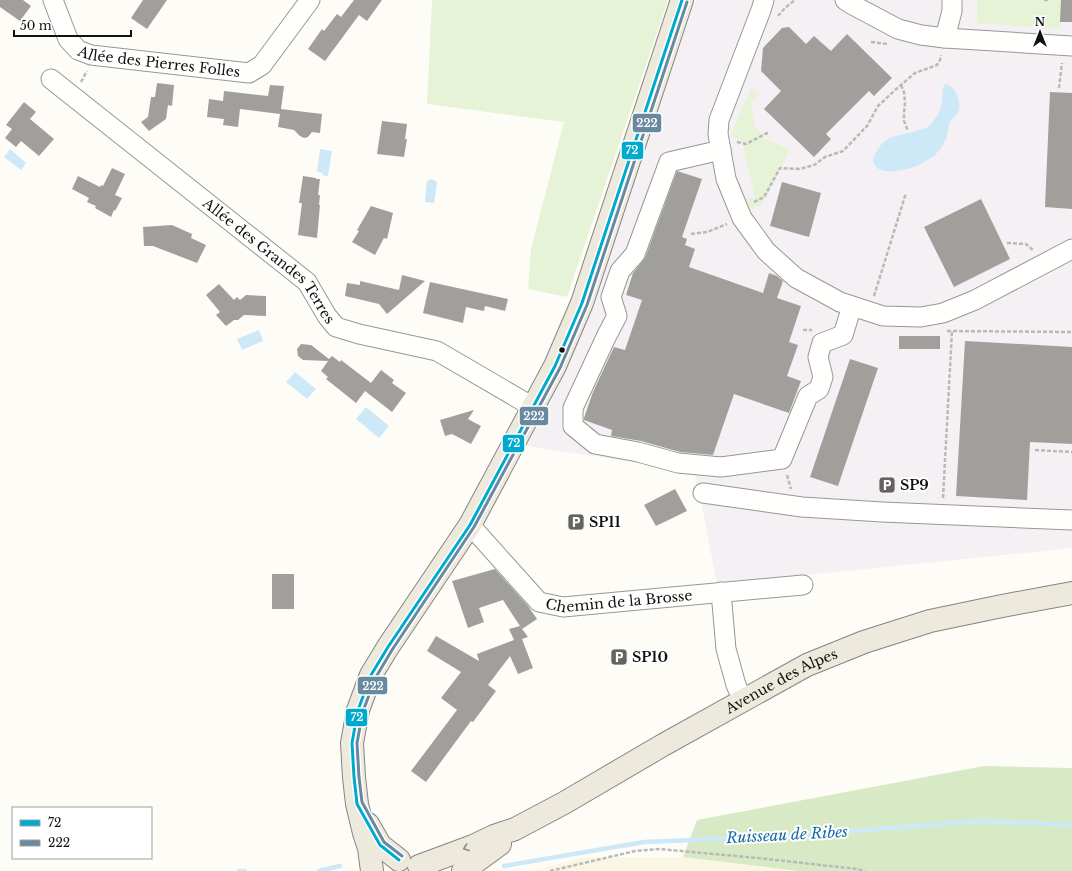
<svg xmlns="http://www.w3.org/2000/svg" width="1072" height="871" font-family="'Libre Baskerville',serif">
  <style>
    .industrial { fill: #f5f0f3 }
    .farmland { fill: #f9f7e4 }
    .green { fill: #e7f3d7 }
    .forest { fill: #d8eac5 }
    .water { fill: #cde8f7 }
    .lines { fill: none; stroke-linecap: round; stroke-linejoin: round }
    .stream { stroke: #cde8f7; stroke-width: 4.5 }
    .building { fill: #a19f9c }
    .minor-casing { stroke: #979795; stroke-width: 21 }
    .major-casing { stroke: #858482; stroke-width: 24 }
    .path { stroke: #b9b9b8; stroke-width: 2.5; stroke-dasharray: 4 2; stroke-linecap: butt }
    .minor { stroke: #fffffe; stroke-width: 19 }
    .major { stroke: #ede9dc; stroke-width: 22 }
    .bus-1-casing { stroke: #fff; stroke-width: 6 }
    .bus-2-casing { stroke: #fff; stroke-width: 6 }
    .bus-1 { stroke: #00a9ce; stroke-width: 3 }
    .bus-2 { stroke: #6989a0; stroke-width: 3 }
    .oneway { stroke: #8a8881 }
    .bus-dot { fill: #111; stroke: #fff; stroke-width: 1.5 }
    .labels { text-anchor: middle; stroke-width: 4; stroke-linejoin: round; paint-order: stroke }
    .street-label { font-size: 14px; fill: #111; stroke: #fff }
    .poi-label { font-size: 14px; font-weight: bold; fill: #111; stroke: #fff; text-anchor: start }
    .water-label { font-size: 15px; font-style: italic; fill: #1768a6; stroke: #fff }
    .line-badge { stroke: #fff; stroke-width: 1.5 }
    .badge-label { font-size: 11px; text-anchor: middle; font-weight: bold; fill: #fff }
  </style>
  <rect width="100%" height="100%" fill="#fdfcf7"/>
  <!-- industrial -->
  <polygon class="industrial" points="696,0 1072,0 1072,548 717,584 695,471 526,446 556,389 574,348 690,10"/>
  <!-- farmland -->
  <polygon class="farmland" points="683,857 799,871 530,871 581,858"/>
  <!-- green -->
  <g class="green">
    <polygon points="432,0 668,0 567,297 528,289 531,249 564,122 427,104"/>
    <polygon points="977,0 1061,0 1060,29 977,23"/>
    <polygon points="751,88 759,93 751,105 755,127 766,139 790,150 764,201 759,206 750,209 743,198 755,198 742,140 730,137"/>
  </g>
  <!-- forest -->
  <polygon class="forest" points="984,766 1072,768 1072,871 799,871 683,857 697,820"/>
  <!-- water -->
  <g class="water">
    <path d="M945,84C954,86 957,93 959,101C961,114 956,114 950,122C948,127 948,132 947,137C944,143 940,150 935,155C928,160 919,166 911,168C901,170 885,175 876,167C873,164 872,160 874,156C875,153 877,151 879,148C887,133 907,136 921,129C924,128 927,128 929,126C936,119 941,111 942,102C943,96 941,90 945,84Z"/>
    <polygon points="10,149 26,163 21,170 4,157"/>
    <polygon points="320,149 332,151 328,176 322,175 323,173 317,172"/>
    <polygon points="432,179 437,182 434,203 425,202 427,181"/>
    <polygon points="259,330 263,341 242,350 237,339"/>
    <polygon points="295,372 316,389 307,399 286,382"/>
    <polygon points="366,407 389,426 379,438 356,419"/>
  </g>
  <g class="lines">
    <!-- stream -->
    <g class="stream">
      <polyline points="504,866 644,842 768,837 983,821 1072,825"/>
      <polyline points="239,871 245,871"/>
      <polyline points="319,871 340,866"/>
    </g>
  </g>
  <!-- building -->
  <g class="building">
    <polygon points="0,0 23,0 31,6 20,21 0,7"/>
    <polygon points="143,0 167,0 147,29 131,18"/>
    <polygon points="354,0 382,0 367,21 359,15 325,61 308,49 322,29 324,31 337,14 341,17"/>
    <polygon points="1061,0 1072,0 1072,22 1060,22"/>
    <polygon points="789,27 806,44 814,36 831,51 847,34 892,78 874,96 869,91 826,134 831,139 814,157 764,109 781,91 761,71 763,48 782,28"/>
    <polygon points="157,83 174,85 172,106 168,105 166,119 149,131 141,122 148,117 151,97 155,97"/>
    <polygon points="270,85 284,86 281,109 322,114 320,133 312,132 308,137 304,138 300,136 294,130 278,127 280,114 240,109 238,127 223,125 224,119 207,117 209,99 223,101 224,91 268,96"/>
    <polygon points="1050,92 1072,93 1072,209 1045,207"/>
    <polygon points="24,102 36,112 30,119 54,139 39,156 21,141 16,147 5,138 12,129 6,125"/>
    <polygon points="382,121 407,124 405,139 407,139 404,157 377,154"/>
    <polygon points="112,168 125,174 115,195 122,198 115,211 114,210 111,217 95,208 96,206 87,202 89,198 72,189 78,176 100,187 101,185 103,186"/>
    <polygon points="677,171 702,179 682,237 687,239 685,245 695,249 689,267 763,293 769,273 777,276 783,281 777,298 801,306 789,342 798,345 787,376 801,381 789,413 734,394 713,455 680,452 641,441 611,436 612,430 584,420 584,418 593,392 614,347 625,350 642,300 626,295 633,273 645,258"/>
    <polygon points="303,176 316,178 316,179 320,179 318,195 320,195 319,205 320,205 317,238 298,235 302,203 299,203"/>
    <polygon points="782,182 821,193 809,237 770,226"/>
    <polygon points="981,199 1010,259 954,287 924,227"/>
    <polygon points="371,206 393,213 387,239 384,238 375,255 352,242 359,231 357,230"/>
    <polygon points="172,225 192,234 191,238 206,245 197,263 153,246 144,246 143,227"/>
    <polygon points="402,275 425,281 387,314 379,304 345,296 347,283 360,285 360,281 399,290"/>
    <polygon points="430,282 508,299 505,311 485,306 484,311 466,307 463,323 423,313"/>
    <polygon points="219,284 234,300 237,297 240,300 246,295 266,296 266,316 244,315 238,320 234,320 226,326 216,315 220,312 206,295"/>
    <rect x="899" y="336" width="41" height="13"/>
    <polygon points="965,341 1072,347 1072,444 1030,442 1027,500 956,496"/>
    <polygon points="301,344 311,345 329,359 332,356 340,362 341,360 371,383 381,370 394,380 392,383 406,393 392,412 365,391 356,403 326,379 328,377 321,371 328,361 303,360 298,356 297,349"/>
    <polygon points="850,359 878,368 838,486 810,477"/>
    <polygon points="474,410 468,419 481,426 471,444 452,434 445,436 440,420"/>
    <polygon points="675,489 687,511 656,526 644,505"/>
    <polygon points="495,569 528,606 537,619 522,629 503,600 479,608 484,622 468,628 452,581"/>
    <rect x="272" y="574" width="22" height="35"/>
    <polygon points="520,626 528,637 522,639 533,668 518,674 510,656 488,685 496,691 473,722 471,721 426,782 411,771 457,710 441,698 461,672 427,651 436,636 479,661 477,654 514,640 509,629"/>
  </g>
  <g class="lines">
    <!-- minor casing -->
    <g class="minor-casing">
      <g id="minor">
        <path id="s1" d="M53,0L68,39L78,50L91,55L249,73L262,65L310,0"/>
        <polyline points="764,0 761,10 719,120 718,134 726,179 742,218 766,251 796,278 840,302 883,316 921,317 943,313 975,300 1072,249"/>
        <polyline points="845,0 851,4 898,29 921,35 945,38 1072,46"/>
        <polyline points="945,38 952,11 952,0"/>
        <path id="s2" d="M51,79L307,282L327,316L336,327L359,334L437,351L533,407"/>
        <polyline points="721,150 669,162 635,254 620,271 611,297 617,316 607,335 573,408 573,426 595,444 638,452 678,463 721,467 782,459 808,396 819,389 823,377 818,357 822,343 843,335 852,306"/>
        <polyline points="703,493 802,507 882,512 1072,520"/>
        <path id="s3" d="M470,525L539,602L563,607L803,585"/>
        <polyline points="721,592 726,649 736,685 743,700"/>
      </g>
    </g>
    <!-- major casing -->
    <g class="major-casing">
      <g id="major">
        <polyline points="368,824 380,845 399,860"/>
        <path id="s4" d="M419,866L473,846L494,836L515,829L564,803L663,745L807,665L864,642L930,621L1002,606L1072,593"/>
        <polyline points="372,871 369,848 364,833 357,804 354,777 352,743 358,710 371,675 388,647 470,525 555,366 582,303 682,0"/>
        <polyline points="463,871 500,844"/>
      </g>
    </g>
    <!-- path -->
    <g class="path">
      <polyline points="1044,0 1048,0"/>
      <polyline points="778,16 785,8 795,0"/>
      <polyline points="871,42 888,44"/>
      <polyline points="81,82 87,71"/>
      <polyline points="901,85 904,92 905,103 904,113 904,121 908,131"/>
      <polyline points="1059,88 1062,63"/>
      <polyline points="737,142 746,144 769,132"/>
      <polyline points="754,202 764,197 780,168 800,169 814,165 825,157 843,151 867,126 878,106 894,91 915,73 937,65 940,60 941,55"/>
      <polyline points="691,234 707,232 727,224"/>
      <polyline points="1007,243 1026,244 1034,251"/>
      <polyline points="874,296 906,193"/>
      <polyline points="803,330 812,330"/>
      <polyline points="947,331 1072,332"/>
      <polyline points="1035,450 1072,452"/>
      <polyline points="787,475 791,489"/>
      <polyline points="943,498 952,331"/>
      <polyline points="550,871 635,851 659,849 758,858 857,869 865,871"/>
    </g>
    <!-- minor -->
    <use href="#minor" class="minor"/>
    <!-- major -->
    <use href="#major" class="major"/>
    <!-- bus-1 casing -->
    <g class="bus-1-casing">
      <polyline id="bus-1" points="399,860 380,845 357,804 354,777 352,743 358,710 371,675 388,647 470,525 555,366 582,303 682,0"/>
    </g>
    <!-- bus-2 casing -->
    <g class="bus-2-casing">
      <polyline id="bus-2" points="402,856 384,842 362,802 359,777 357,743 363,711 376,677 392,650 474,527 560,368 587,305 687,2"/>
    </g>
    <!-- bus-1 -->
    <use href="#bus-1" class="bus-1"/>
    <!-- bus-2 -->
    <use href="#bus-2" class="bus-2"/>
  </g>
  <!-- one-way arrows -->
  <defs><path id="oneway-chevron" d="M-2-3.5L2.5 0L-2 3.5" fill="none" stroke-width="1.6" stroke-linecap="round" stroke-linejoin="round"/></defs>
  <use class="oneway" href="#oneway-chevron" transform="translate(466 848) rotate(160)"/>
  <!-- icons -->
  <defs>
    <g id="parking-square" transform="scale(0.9)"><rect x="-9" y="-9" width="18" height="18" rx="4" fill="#646362" stroke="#fff"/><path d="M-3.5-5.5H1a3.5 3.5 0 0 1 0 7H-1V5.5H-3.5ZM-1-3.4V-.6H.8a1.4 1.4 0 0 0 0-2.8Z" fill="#fff"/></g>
  </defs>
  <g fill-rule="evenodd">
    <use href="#parking-square" x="887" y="485"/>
    <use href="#parking-square" x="576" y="522"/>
    <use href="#parking-square" x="619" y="657"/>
  </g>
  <!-- markers -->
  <circle class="bus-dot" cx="562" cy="350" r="3.5"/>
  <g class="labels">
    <!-- street labels -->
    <g class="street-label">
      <text dy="5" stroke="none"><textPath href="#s1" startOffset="139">Allée des Pierres Folles</textPath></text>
      <text dy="5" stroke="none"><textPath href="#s2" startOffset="285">Allée des Grandes Terres</textPath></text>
      <text dy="5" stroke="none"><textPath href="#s3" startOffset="184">Chemin de la Brosse</textPath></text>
      <text dy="5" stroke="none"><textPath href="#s4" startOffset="408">Avenue des Alpes</textPath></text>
    </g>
    <!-- poi labels -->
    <g class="poi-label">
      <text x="900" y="490">SP9</text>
      <text x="589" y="527">SP11</text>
      <text x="632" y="662">SP10</text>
    </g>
    <!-- water labels -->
    <g class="water-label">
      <text transform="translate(787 835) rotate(-3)" y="5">Ruisseau de Ribes</text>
    </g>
  </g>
  <g class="line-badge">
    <rect x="632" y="113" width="30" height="20" rx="4" fill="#6989a0"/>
    <rect x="621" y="141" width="23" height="19" rx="4" fill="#00a9ce"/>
    <rect x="519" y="406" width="30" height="20" rx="4" fill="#6989a0"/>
    <rect x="502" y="434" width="23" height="19" rx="4" fill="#00a9ce"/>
    <rect x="357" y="676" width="31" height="19" rx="4" fill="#6989a0"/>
    <rect x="345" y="708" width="23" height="19" rx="4" fill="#00a9ce"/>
  </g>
  <g class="badge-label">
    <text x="647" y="127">222</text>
    <text x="632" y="154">72</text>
    <text x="534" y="420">222</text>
    <text x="514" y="447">72</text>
    <text x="373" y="690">222</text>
    <text x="357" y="721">72</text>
  </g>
  <!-- legend -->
  <rect x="12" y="807" width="140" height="52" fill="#ffffff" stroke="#a0a0a0"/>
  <rect x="20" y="820" width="20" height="6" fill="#00a9ce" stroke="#a0a0a0"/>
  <text x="48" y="827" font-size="12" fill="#111111">72</text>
  <rect x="20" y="840" width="20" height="6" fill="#6989a0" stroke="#a0a0a0"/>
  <text x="48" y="847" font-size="12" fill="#111111">222</text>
  <!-- north arrow -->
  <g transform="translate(1040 32)" stroke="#ffffff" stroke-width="3" paint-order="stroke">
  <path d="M0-3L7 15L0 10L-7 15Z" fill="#111111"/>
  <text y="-6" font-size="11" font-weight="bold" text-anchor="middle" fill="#111111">N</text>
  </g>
  <!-- scale -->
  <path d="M14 30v6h117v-6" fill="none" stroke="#111111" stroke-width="2"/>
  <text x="20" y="30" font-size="12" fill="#111111" stroke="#ffffff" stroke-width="3" paint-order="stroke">50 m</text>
</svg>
